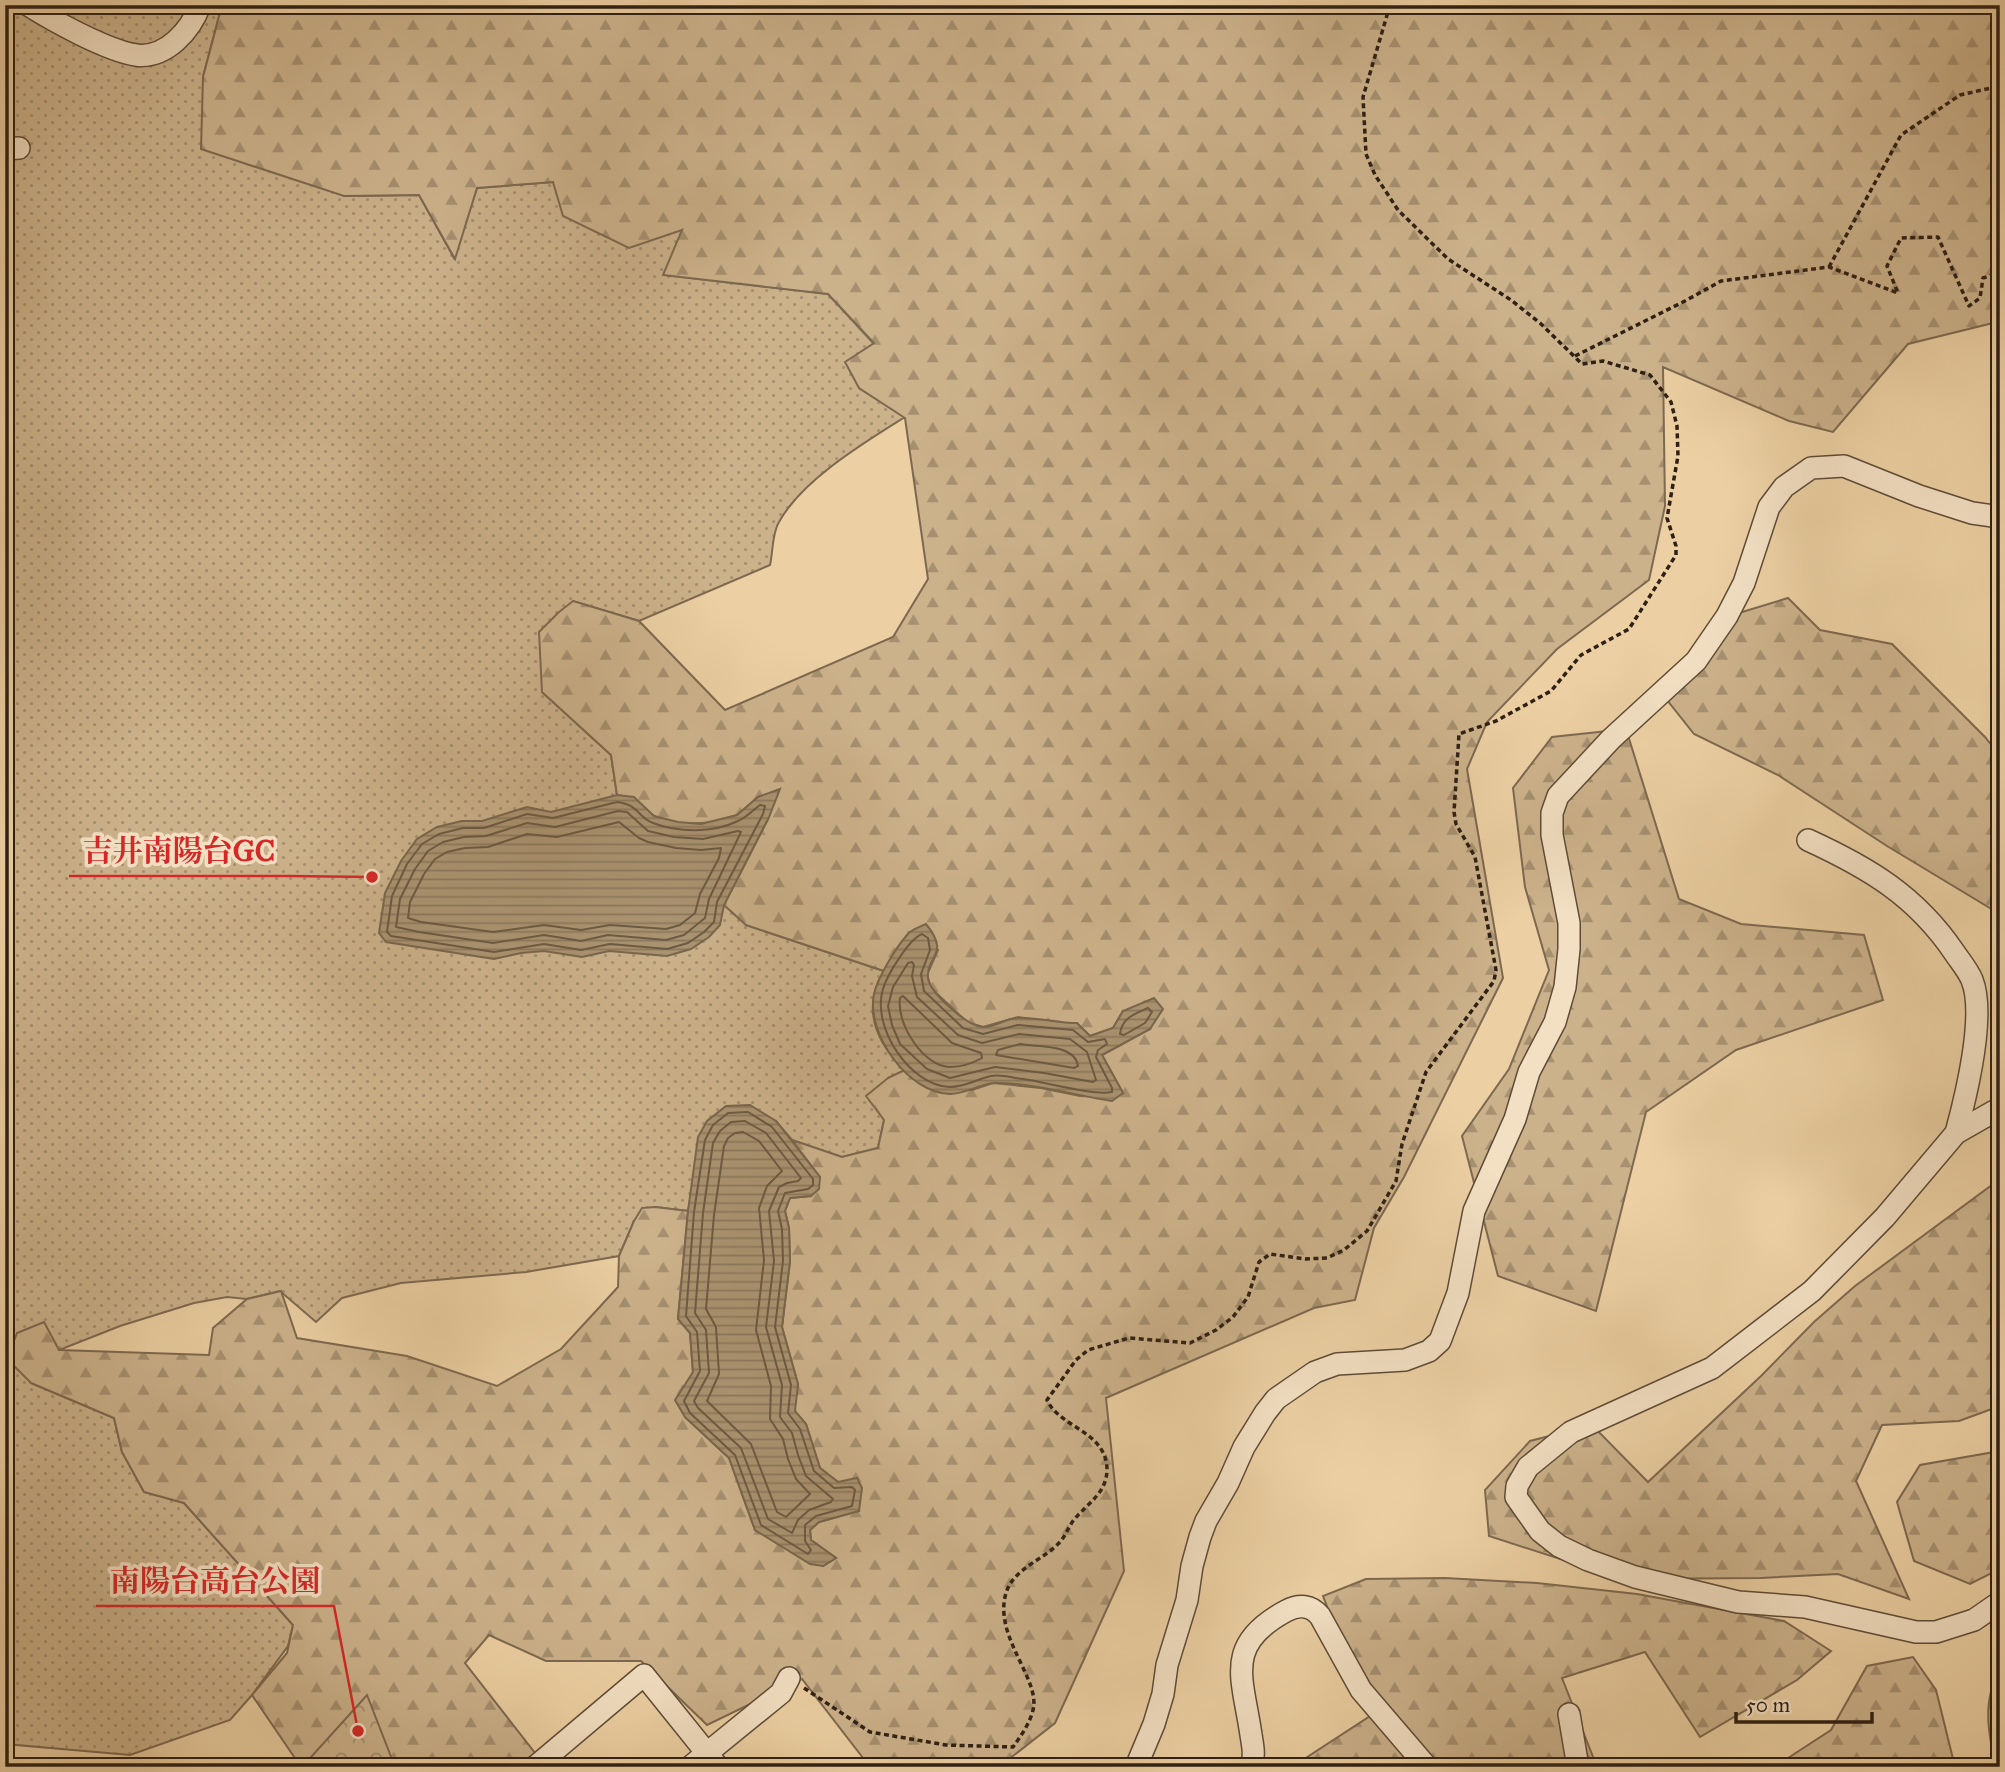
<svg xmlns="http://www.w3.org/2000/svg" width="2005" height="1772" font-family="'IM FELL Great Primer','Noto Serif JP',serif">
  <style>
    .grass { fill: url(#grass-dots); stroke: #7d6950; stroke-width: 2 }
    .forest { fill: url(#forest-firs); stroke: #7d6950; stroke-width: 2 }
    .park { fill: url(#park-crowns); stroke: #7d6950; stroke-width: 2 }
    .water { fill: url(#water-rules); stroke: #79664c; stroke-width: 2 }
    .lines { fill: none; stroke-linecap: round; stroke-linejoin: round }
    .shore { stroke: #6c5a43; stroke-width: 2 }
    .minor-casing { stroke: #5e4c38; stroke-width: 24 }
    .path { stroke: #2e2014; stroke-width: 3.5; stroke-dasharray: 5 3.5; stroke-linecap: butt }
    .minor { stroke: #f3e0c3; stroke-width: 21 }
    .leader { fill: none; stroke: #d62828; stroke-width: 2.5 }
    .callout-dot { fill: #d62828; stroke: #f3e0c3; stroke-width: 2.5 }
    .callout-label { font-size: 30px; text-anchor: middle; font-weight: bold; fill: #d62828; stroke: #f3e0c3; stroke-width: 7; stroke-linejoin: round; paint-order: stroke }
  </style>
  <defs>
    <pattern id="grass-dots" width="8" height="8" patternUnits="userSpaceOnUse" patternTransform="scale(1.75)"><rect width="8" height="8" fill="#ccb28b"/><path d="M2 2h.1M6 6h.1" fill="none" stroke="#a69070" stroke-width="1.8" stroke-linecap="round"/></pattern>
    <pattern id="forest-firs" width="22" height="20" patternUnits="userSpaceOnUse" patternTransform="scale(1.75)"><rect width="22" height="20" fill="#ccb28b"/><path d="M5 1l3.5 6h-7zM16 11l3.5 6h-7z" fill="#a69070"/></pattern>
    <pattern id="park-crowns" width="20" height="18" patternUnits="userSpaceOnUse" patternTransform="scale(1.75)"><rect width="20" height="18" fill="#ccb28b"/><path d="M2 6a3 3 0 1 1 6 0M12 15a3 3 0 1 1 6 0" fill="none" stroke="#a69070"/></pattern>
    <pattern id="water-rules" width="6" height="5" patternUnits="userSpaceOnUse" patternTransform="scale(1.75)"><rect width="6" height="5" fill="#ab9472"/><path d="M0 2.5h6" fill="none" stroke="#8c785c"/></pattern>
  </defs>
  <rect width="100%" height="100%" fill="#ecd0a3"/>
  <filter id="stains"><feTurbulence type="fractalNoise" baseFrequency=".00286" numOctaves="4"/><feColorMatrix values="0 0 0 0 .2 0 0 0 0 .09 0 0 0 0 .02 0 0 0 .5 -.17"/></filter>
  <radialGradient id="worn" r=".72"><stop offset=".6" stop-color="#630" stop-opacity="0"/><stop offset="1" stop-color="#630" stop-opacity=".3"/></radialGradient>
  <!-- grass -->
  <path class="grass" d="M5,5H222L203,77L344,196L419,195L454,258L477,188L554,182L683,230L664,275L828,294L874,344L859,388L905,417C865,442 802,480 779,522C772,533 773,552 770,565L639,621L573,601L542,692L611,755L617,795L758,797L746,925L884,971C861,1008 876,1043 905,1070L888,1078L879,1111L884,1120L878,1148L842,1157L792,1140L776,1121L694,1180L688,1211L655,1207L634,1221L619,1256L526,1272L401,1283L342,1298L316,1322L280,1291L247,1299L227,1297L194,1303L120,1326L59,1350L31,1383L114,1418L122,1452L144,1492L184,1503L293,1625L288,1646L252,1695L230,1720L130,1755L5,1744Z"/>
  <!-- forest -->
  <g class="forest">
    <path d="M222,5H2000V319L1993,323L1908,344L1833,432L1789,421L1663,367L1665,506L1649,580L1557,649L1487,722L1467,769L1503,978L1404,1177L1374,1228L1355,1300L1314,1308L1106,1398L1124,1571L1055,1723L999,1767H870L802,1679L707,1725L641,1661H546L489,1635L465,1663L535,1753L522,1767H301L252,1695L287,1653L293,1625L184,1503L144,1492L122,1452L114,1418L31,1383L7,1359L17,1333L44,1322L59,1350L209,1355L213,1328L247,1299L281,1291L297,1338L407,1356L497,1386L561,1349L618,1287L619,1256L634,1221L642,1208L655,1207L688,1211L678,1319L690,1333L693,1372L685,1417L729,1458L755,1530L823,1566L836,1558L811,1540L810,1530L819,1522L859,1511L838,1482L820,1468L806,1424L794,1411L798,1384L782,1327L790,1261L789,1228L785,1211L790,1198L811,1196L820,1177L792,1140L842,1157L878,1148L884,1120L866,1096L888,1078L905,1070L918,1082L933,1090H972L993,1083L1041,1088L1080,1096L1123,1093L1102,1055L1150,1029L1123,1011L1113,1028L1090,1036L1077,1023H1060L1018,1017L983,1027L967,1022L931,988L927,975L938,950L909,932L884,971L746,925L724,905L769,817L758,797C752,802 745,810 738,814C719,825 671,827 653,815C634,803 643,799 617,795L611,755L542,692L539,632L559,612L573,601L639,621L725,710L893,637L928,579L905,418L859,388L845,362L874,343L828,294L663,275L682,230L629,248L563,216L553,182L477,188L455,259L419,195L344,196L201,149L203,77Z"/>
    <polygon points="1788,598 1820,630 1892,644 1985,737 2000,756 2000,918 1993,910 1887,846 1778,775 1694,734 1656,686 1739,613"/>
    <polygon points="1626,729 1679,899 1741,924 1864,935 1883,1000 1736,1050 1646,1112 1596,1311 1498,1276 1462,1136 1509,1069 1549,970 1525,887 1513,788 1552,737"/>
    <polygon points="2000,1179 2000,1406 1959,1421 1882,1425 1856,1481 1909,1599 1838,1574 1761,1578 1622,1579 1489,1536 1485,1490 1530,1441 1592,1425 1648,1482 1761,1376 1814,1322 1855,1286"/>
    <polygon points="2000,1451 2000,1569 1970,1584 1914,1561 1897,1502 1920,1465"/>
    <polygon points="1445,1578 1537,1583 1637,1594 1784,1621 1831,1651 1797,1680 1700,1737 1645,1652 1562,1678 1597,1767 1292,1767 1370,1716 1323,1596 1366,1579"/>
    <polygon points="1913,1657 1936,1690 1955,1767 1769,1767 1788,1758 1831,1730 1867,1666"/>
    <path d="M2000,1672V1767H1996C1989,1737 1981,1699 2000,1672Z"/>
  </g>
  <!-- park -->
  <polygon class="park" points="367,1695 395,1767 302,1767"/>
  <!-- water -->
  <g class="water">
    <polygon points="780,789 769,817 724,905 720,925 709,937 691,949 667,956 609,951 582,957 544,951 521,953 494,959 386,942 379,933 385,893 401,861 417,839 437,827 462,821 482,821 527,807 551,812 617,795 634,797 654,816 678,822 701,824 737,815 758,797"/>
    <path d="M926,924C951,955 926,955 928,978C930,993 966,1025 982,1027C994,1028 1006,1018 1018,1018C1038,1017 1057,1023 1077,1023L1090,1036L1113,1028L1123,1011L1154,998L1163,1009L1150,1029L1102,1055L1123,1093L1112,1101C1074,1095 1034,1083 996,1083C981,1083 966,1094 950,1094C908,1093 866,1034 874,994C878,977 896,947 908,934C912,929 920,927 926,924Z"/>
    <polygon points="750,1105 776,1121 820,1177 819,1189 811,1196 790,1198 785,1211 789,1228 790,1261 782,1327 798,1384 795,1411 806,1424 820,1468 838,1482 857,1478 862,1488 859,1511 819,1522 810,1530 811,1540 836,1558 823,1566 810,1564 755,1530 729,1458 685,1417 675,1400 693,1372 690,1333 678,1319 688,1211 698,1137 707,1121 726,1106"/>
  </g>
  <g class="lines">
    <!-- shore -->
    <g class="shore">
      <path d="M617,802C640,805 637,817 653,823C679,833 713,833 738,821C746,818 753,810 760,805L765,806L763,814L717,902L714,922L704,932L688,943L667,949L610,944L581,950L544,944L494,952L391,936L387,932L392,896L407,864L422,844L439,834L463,828H484L527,814L553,818Z"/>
      <polygon points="618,811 627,812 648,831 674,837 703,839 738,831 741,832 709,899 705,918 684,935 666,940 608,935 581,941 544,935 493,943 419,932 396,927 400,899 415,869 428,851 443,842 464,837 486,836 527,823 555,827"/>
      <polygon points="619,822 639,838 648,842 676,848 701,850 721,848 719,858 700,894 695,913 680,925 666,929 610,925 581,930 544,925 493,932 421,922 408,918 410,902 424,874 435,859 447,852 465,848 488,847 527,834 557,837"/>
      <path d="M922,934L928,938L930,950L921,974L924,991L963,1028L983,1034L1018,1025L1073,1030L1088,1042L1105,1039L1107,1044L1098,1050L1096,1057L1112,1088V1092C1093,1096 1046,1082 1023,1079C1013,1078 1001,1074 991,1076C977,1079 965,1087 950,1087C910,1086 871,1027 883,989C887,975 909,939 922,934Z"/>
      <polygon points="912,962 914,965 912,976 917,997 958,1035 982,1043 1019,1034 1070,1039 1087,1052 1096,1080 1093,1082 1044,1073 995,1067 950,1078 927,1069 900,1044 892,1025 888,1006 893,987 908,963"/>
      <path d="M903,996L952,1043L981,1053L982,1058C973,1063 961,1067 950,1067C924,1067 896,1024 900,998Z"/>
      <path d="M1148,1008L1152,1012L1145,1023L1124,1035L1120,1034C1122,1018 1134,1014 1148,1008Z"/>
      <path d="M1020,1044C1038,1047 1075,1044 1078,1066L1074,1068L996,1055L998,1050Z"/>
      <polygon points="748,1112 772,1127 813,1179 813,1185 808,1189 785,1193 778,1211 782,1229 783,1261 775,1327 791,1385 788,1413 800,1429 814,1471 834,1488 852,1487 855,1490 852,1506 816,1516 805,1525 805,1541 811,1550 808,1554 761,1525 735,1455 690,1413 684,1401 700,1371 697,1332 686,1316 694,1212 705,1140 713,1125 728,1113"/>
      <polygon points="745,1121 766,1133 801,1178 798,1181 787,1183 779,1187 769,1211 774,1261 766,1327 782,1385 780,1417 792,1433 798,1455 806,1476 833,1499 831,1502 809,1510 798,1520 792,1533 768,1519 741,1448 698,1408 694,1401 709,1373 706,1330 695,1313 703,1213 713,1143 720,1131 731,1122"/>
      <polygon points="743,1132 759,1141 782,1171 767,1186 759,1208 764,1260 756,1330 771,1386 770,1419 783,1439 788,1459 796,1479 810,1494 786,1517 777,1512 751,1444 707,1401 719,1374 716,1327 706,1309 714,1215 724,1146 728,1138 735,1133"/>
    </g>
    <!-- minor casing -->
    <g class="minor-casing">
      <g id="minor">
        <path d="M28,5C53,21 108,51 136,55C166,59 191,30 200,5"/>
        <polyline points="5,149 19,148"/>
        <path d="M1808,840C1869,868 1916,896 1954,952C1960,961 1968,970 1972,980C1986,1015 1966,1096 1956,1133"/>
        <polyline points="2000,1108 1956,1133 1885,1217 1812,1291 1712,1368 1571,1432 1528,1467 1517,1486 1516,1497 1540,1531 1559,1546 1588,1560 1635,1577 1738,1602 1805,1607 1916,1632 1936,1632 1974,1620 2000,1602"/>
        <polyline points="1569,1714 1578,1767"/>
        <polyline points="535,1767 644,1675 718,1767"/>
        <polyline points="690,1767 781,1693 789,1678"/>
        <polyline points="1136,1767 1154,1724 1163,1694 1167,1665 1187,1600 1192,1566 1200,1537 1206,1521 1228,1483 1244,1447 1265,1413 1276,1399 1315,1372 1337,1364 1405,1360 1429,1351 1440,1341 1458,1293 1474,1211 1515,1119 1529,1072 1555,1022 1565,987 1569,949 1569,923 1552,835 1552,813 1558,796 1611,739 1696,661 1727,616 1744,583 1769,507 1784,487 1811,468 1844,466 1919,496 1972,513 2000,517"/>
        <path d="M1251,1767C1255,1756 1253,1747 1251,1735C1243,1678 1223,1645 1286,1611C1299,1604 1311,1605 1320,1616L1361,1690L1427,1767"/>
      </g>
    </g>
    <!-- path -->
    <g class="path">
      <polyline points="1829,267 1901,135 1960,95 2000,86"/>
      <polyline points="1575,356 1685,301 1721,281 1829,267 1898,293 1887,266 1901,238 1938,237 1969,306 1980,298 1983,278 1992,275 2000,283"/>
      <path d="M804,1688L870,1732L946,1745L1013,1747C1021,1736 1030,1723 1033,1710C1041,1679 993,1637 1006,1593C1013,1569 1043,1560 1059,1543C1065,1537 1068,1528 1073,1521C1087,1503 1107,1494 1107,1469C1106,1431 1060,1428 1047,1400L1076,1360L1088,1350L1129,1338L1190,1343L1216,1330L1233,1317L1248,1297L1259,1262L1270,1254L1305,1259L1327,1258L1344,1250L1367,1231L1396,1181L1402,1144L1426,1072L1494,981L1496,970L1475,857L1456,824L1454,812L1459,734L1496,721L1551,691L1581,655L1629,629L1676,555V546L1667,518L1678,456L1677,426L1671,402L1650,375L1603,361L1582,364L1540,323L1511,300L1448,259L1398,210L1375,175L1366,154L1363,97L1390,5"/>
    </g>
    <!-- minor -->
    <use href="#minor" class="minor"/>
  </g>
  <!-- callouts -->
  <path class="leader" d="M372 877L289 876H69M358 1731L334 1606H96"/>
  <g class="callout-dot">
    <circle cx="372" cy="877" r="7"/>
    <circle cx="358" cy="1731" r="7"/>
  </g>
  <g class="callout-label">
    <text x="179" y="861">吉井南陽台GC</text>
    <text x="215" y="1591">南陽台高台公園</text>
  </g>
  <!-- margin -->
  <rect width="2005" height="1772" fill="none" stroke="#ecd0a3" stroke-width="28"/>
  <rect x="7" y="7" width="1991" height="1758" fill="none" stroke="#2e2014" stroke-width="3.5"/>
  <rect x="14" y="14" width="1977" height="1744" fill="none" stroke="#2e2014" stroke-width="2"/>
  <!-- scale -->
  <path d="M1736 1712v10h136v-10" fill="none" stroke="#2e2014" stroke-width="3.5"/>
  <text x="1746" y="1712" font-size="21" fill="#2e2014" stroke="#f3e0c3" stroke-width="5" paint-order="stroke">50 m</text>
  <rect width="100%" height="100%" filter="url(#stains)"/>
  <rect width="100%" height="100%" fill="url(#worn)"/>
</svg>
